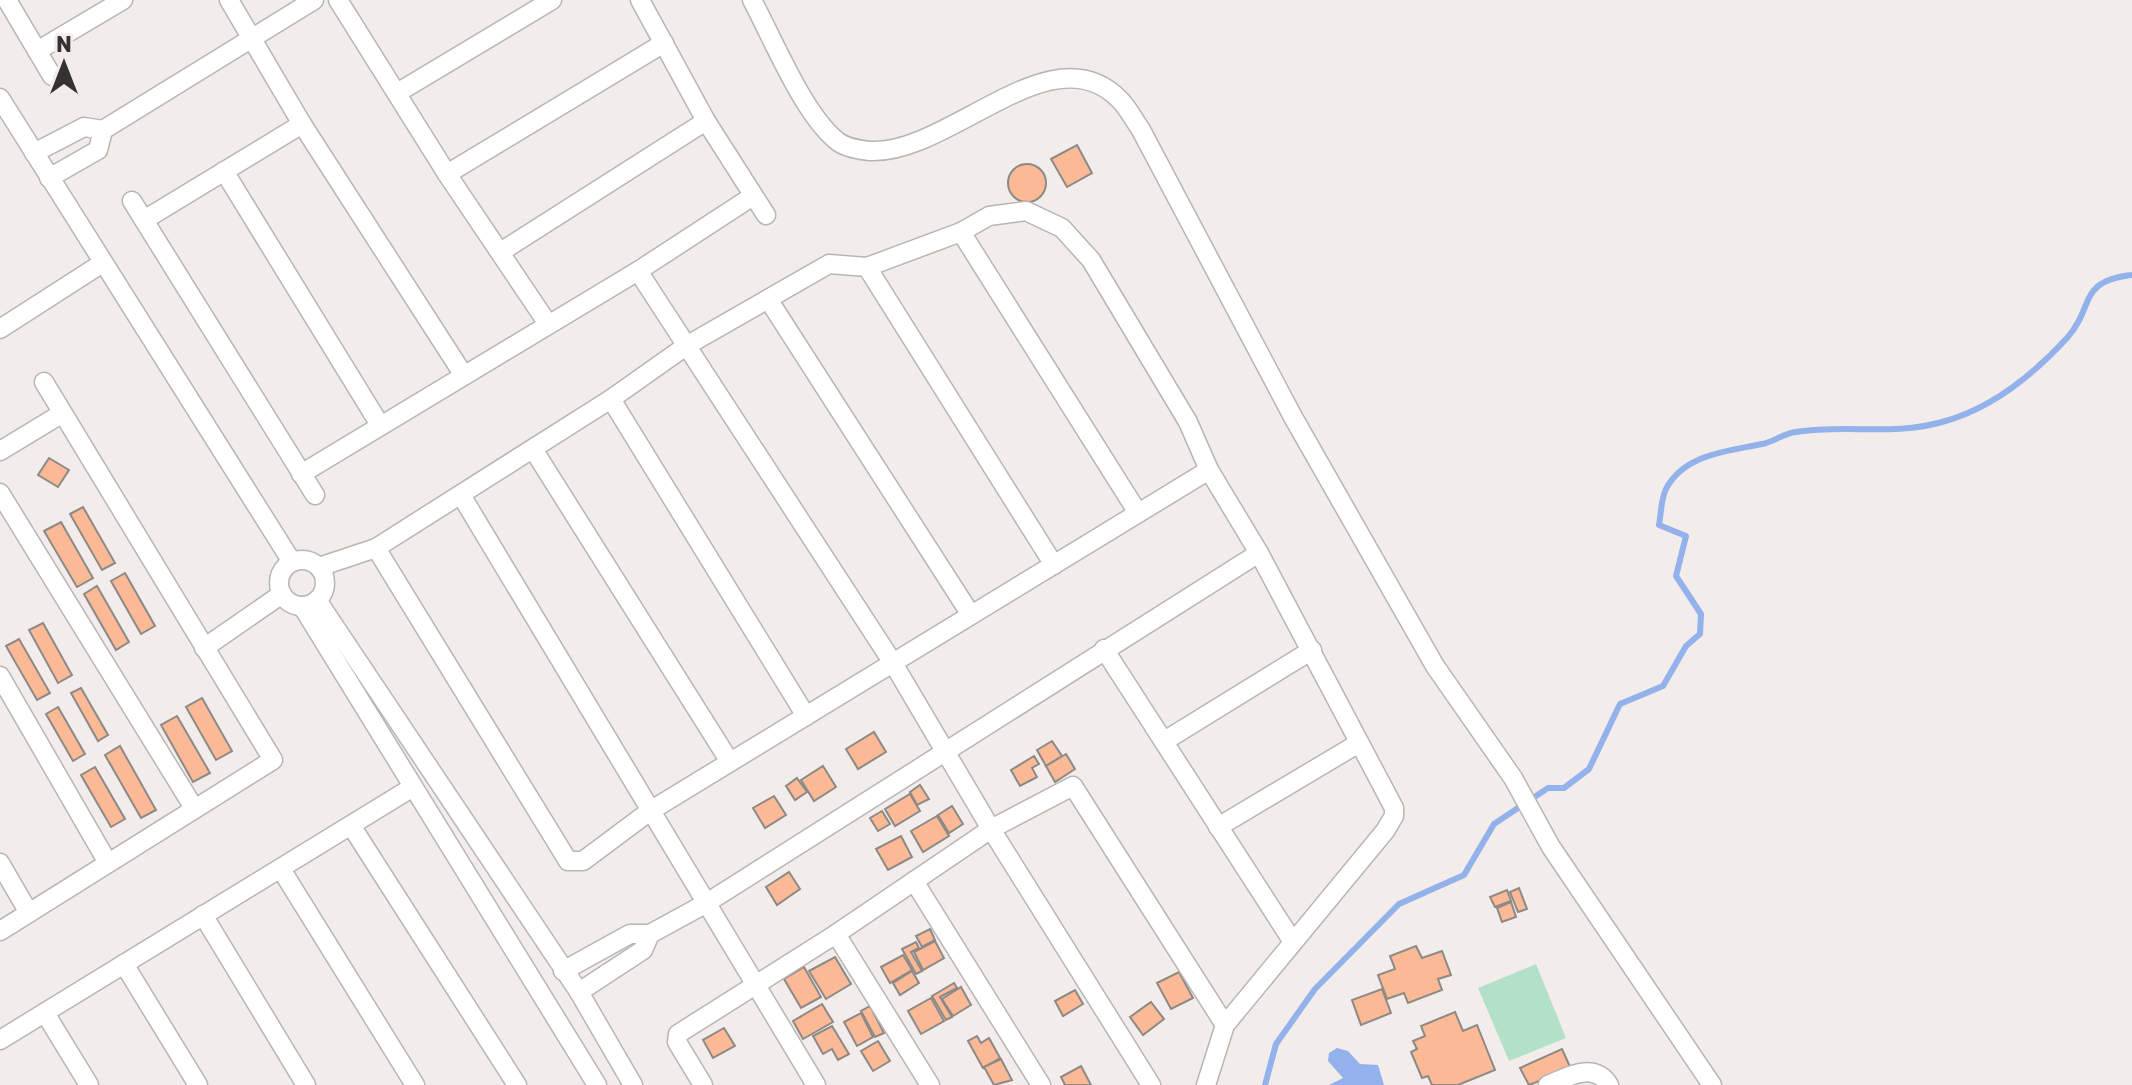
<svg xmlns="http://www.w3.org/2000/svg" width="2132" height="1085" font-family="Rubik,sans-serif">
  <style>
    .green { fill: #b3e1c8 }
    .water { fill: #93b1ea }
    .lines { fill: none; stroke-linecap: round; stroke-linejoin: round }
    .stream { stroke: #93b1ea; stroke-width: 6 }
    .building { fill: #fbb996; stroke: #8d8986; stroke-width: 2 }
    .street-casing { stroke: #b9b5b3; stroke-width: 21 }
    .street { stroke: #fff; stroke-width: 18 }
  </style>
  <rect width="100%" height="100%" fill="#f2edeb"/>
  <!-- green -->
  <polygon class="green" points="1536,964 1566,1038 1509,1061 1478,988"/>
  <!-- water -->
  <polygon class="water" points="1337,1048 1348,1051 1360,1064 1378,1065 1384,1085 1329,1085 1343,1078 1328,1061 1329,1053"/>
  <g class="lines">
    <!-- stream -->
    <path class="stream" d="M1265,1085L1276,1044L1315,989L1399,904L1464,875L1494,824L1548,788H1564L1589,769L1620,704L1663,686L1686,646L1700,634L1701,614L1676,576L1686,536L1659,525C1661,514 1661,499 1666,489C1684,454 1729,451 1762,444C1774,442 1784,433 1796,432C1845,424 1893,436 1942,422C1991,409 2033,375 2067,338C2095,307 2077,281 2132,275"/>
  </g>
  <!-- building -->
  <g class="building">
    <polygon points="1077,145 1092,173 1067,187 1051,159"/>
    <circle cx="1027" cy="183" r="19"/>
    <polygon points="49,458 69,470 58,487 38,475"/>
    <polygon points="83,507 115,563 102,570 70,514"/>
    <polygon points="61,522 93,578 77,587 44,531"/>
    <polygon points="125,573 155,626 141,634 111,581"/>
    <polygon points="97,586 129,642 116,650 84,594"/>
    <polygon points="43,623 72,675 58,683 29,630"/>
    <polygon points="19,639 50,693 37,700 6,646"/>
    <polygon points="81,688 108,735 98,741 71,693"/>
    <polygon points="202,698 232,751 216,760 186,707"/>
    <polygon points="58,707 85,754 73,761 46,714"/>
    <polygon points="177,716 210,773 193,782 161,725"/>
    <polygon points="874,732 886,752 858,769 846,749"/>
    <polygon points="1052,741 1062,756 1046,766 1037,750"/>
    <polygon points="120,746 156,810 141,818 105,755"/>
    <polygon points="1066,754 1075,769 1055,782 1046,766"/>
    <polygon points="1034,756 1039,764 1032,768 1037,777 1020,786 1011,770"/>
    <polygon points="823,766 836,787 814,801 801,780"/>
    <polygon points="95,767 125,819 111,827 81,775"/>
    <polygon points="797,778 807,792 795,800 786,786"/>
    <polygon points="920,785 929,799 917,805 910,792"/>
    <polygon points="910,794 920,811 895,826 885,809"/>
    <polygon points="774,796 786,815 765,828 753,808"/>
    <polygon points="952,806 963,824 949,833 938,815"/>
    <polygon points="882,811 890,824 878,831 870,818"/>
    <polygon points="937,816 949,836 923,852 911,831"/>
    <polygon points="901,836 912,857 888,870 876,849"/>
    <polygon points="789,872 800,889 777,905 766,887"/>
    <polygon points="1519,888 1527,909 1518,912 1510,892"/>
    <polygon points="1507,890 1511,901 1495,907 1490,897"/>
    <polygon points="1511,902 1516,917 1502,922 1497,908"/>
    <polygon points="930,929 935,940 922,947 916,936"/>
    <polygon points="935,941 944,958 923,970 914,952"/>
    <polygon points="916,942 919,948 911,952 922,971 916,974 902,949"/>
    <polygon points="1416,946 1422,958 1442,951 1451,975 1438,979 1442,990 1408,1003 1404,993 1387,999 1378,975 1395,969 1390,956"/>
    <polygon points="903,955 912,970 890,983 881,967"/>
    <polygon points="835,957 851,984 826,999 809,971"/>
    <polygon points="804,967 821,997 801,1008 784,979"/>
    <polygon points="912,971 919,983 900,995 893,983"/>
    <polygon points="1179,972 1193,998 1171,1009 1157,983"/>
    <polygon points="954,983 957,988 940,997 952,1017 946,1020 932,996"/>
    <polygon points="961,987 971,1005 953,1016 942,999"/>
    <polygon points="1382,989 1391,1013 1361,1025 1352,1000"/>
    <polygon points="1075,990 1083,1004 1063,1016 1055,1001"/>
    <polygon points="931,998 944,1021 921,1034 908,1011"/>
    <polygon points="1151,1002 1164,1019 1143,1035 1130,1017"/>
    <polygon points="822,1004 833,1022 803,1039 793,1021"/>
    <polygon points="870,1006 884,1033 875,1037 861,1011"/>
    <polygon points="1455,1012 1463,1031 1477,1025 1495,1070 1458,1085 1432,1085 1428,1076 1422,1078 1411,1052 1417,1049 1413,1041 1425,1036 1421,1026"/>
    <polygon points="861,1013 873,1037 857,1046 844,1022"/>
    <polygon points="832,1026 849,1054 838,1060 832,1049 823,1054 813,1036"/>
    <polygon points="724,1028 735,1046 713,1058 703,1040"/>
    <polygon points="977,1036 981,1043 989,1038 1000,1058 983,1068 968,1041"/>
    <polygon points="878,1041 890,1061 873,1071 861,1051"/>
    <polygon points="1562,1049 1571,1069 1529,1085 1520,1068"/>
    <polygon points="1001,1059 1012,1080 994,1085 984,1067"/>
    <polygon points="1081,1066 1091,1085 1065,1085 1061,1077"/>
  </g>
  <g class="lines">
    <!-- street casing -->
    <g class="street-casing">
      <g id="street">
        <polyline points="7,0 52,76"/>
        <polyline points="229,0 302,124 463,374"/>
        <polyline points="338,0 447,174 548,324"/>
        <polyline points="640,0 706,121 766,215"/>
        <path d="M752,0C773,39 803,113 836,140C843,147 860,150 870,151C950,155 1052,29 1120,100C1128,108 1134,120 1141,130L1293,417L1435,666L1513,778L1551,847L1712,1085"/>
        <polyline points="37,51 123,0"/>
        <polyline points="397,93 552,0"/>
        <polyline points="0,98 292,562"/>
        <polyline points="34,153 84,127 103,130 314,0"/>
        <polyline points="224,171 380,425"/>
        <polyline points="447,174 664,43"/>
        <polyline points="49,178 98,150 103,130"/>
        <polyline points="132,201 315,495"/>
        <polyline points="144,220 302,124"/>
        <polyline points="961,232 989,216 1026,211 1062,228 1091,260 1188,422 1209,470 1259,553 1394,808 1394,816 1385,831 1225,1025 1206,1085"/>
        <polyline points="502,251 706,121"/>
        <polyline points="867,267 961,232 1138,513"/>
        <polyline points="638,271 893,663 991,829 1151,1085"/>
        <polyline points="768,299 971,615"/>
        <polyline points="0,329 101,264"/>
        <polyline points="611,399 806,716"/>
        <polyline points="533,449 730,762"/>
        <polyline points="0,451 61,414"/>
        <polyline points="301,474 638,271 753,196"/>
        <polyline points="0,493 194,808"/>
        <polyline points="461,495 816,1085"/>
        <polyline points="376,548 568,861 583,861 650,811 1209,470"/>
        <circle cx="302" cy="583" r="23"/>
        <polyline points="319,567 376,548 611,399 686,346 829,264 867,267 1054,565"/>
        <polyline points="317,600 579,992 633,1085"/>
        <polyline points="302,606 597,1085"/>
        <polyline points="204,648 282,594"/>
        <polyline points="1104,649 1293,942"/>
        <polyline points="0,676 108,863"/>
        <polyline points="1166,740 1312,650"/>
        <polyline points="352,827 517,1085"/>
        <polyline points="1218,827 1359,743"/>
        <polyline points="0,863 29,913"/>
        <polyline points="281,869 415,1085"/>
        <polyline points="914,881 1041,1085"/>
        <polyline points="203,915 306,1085"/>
        <polyline points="0,931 273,760 44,382"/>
        <polyline points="836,934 930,1085"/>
        <polyline points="124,964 198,1085"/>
        <polyline points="563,971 630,934 650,934 705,904 1259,553"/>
        <polyline points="579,992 643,950 650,934"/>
        <polyline points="45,1013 89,1085"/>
        <polyline points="0,1040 413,787"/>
        <polyline points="703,1085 677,1042 678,1034 836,934 991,829 1073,786 1225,1025"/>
        <path d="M1548,1085C1567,1077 1594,1061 1609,1085"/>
      </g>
    </g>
    <!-- street -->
    <use href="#street" class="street"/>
  </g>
  <!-- north arrow -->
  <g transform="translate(64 64)" stroke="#f2edeb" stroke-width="6" paint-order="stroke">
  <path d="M0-6L14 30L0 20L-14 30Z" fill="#333231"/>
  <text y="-12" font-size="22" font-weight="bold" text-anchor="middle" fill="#333231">N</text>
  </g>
</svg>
